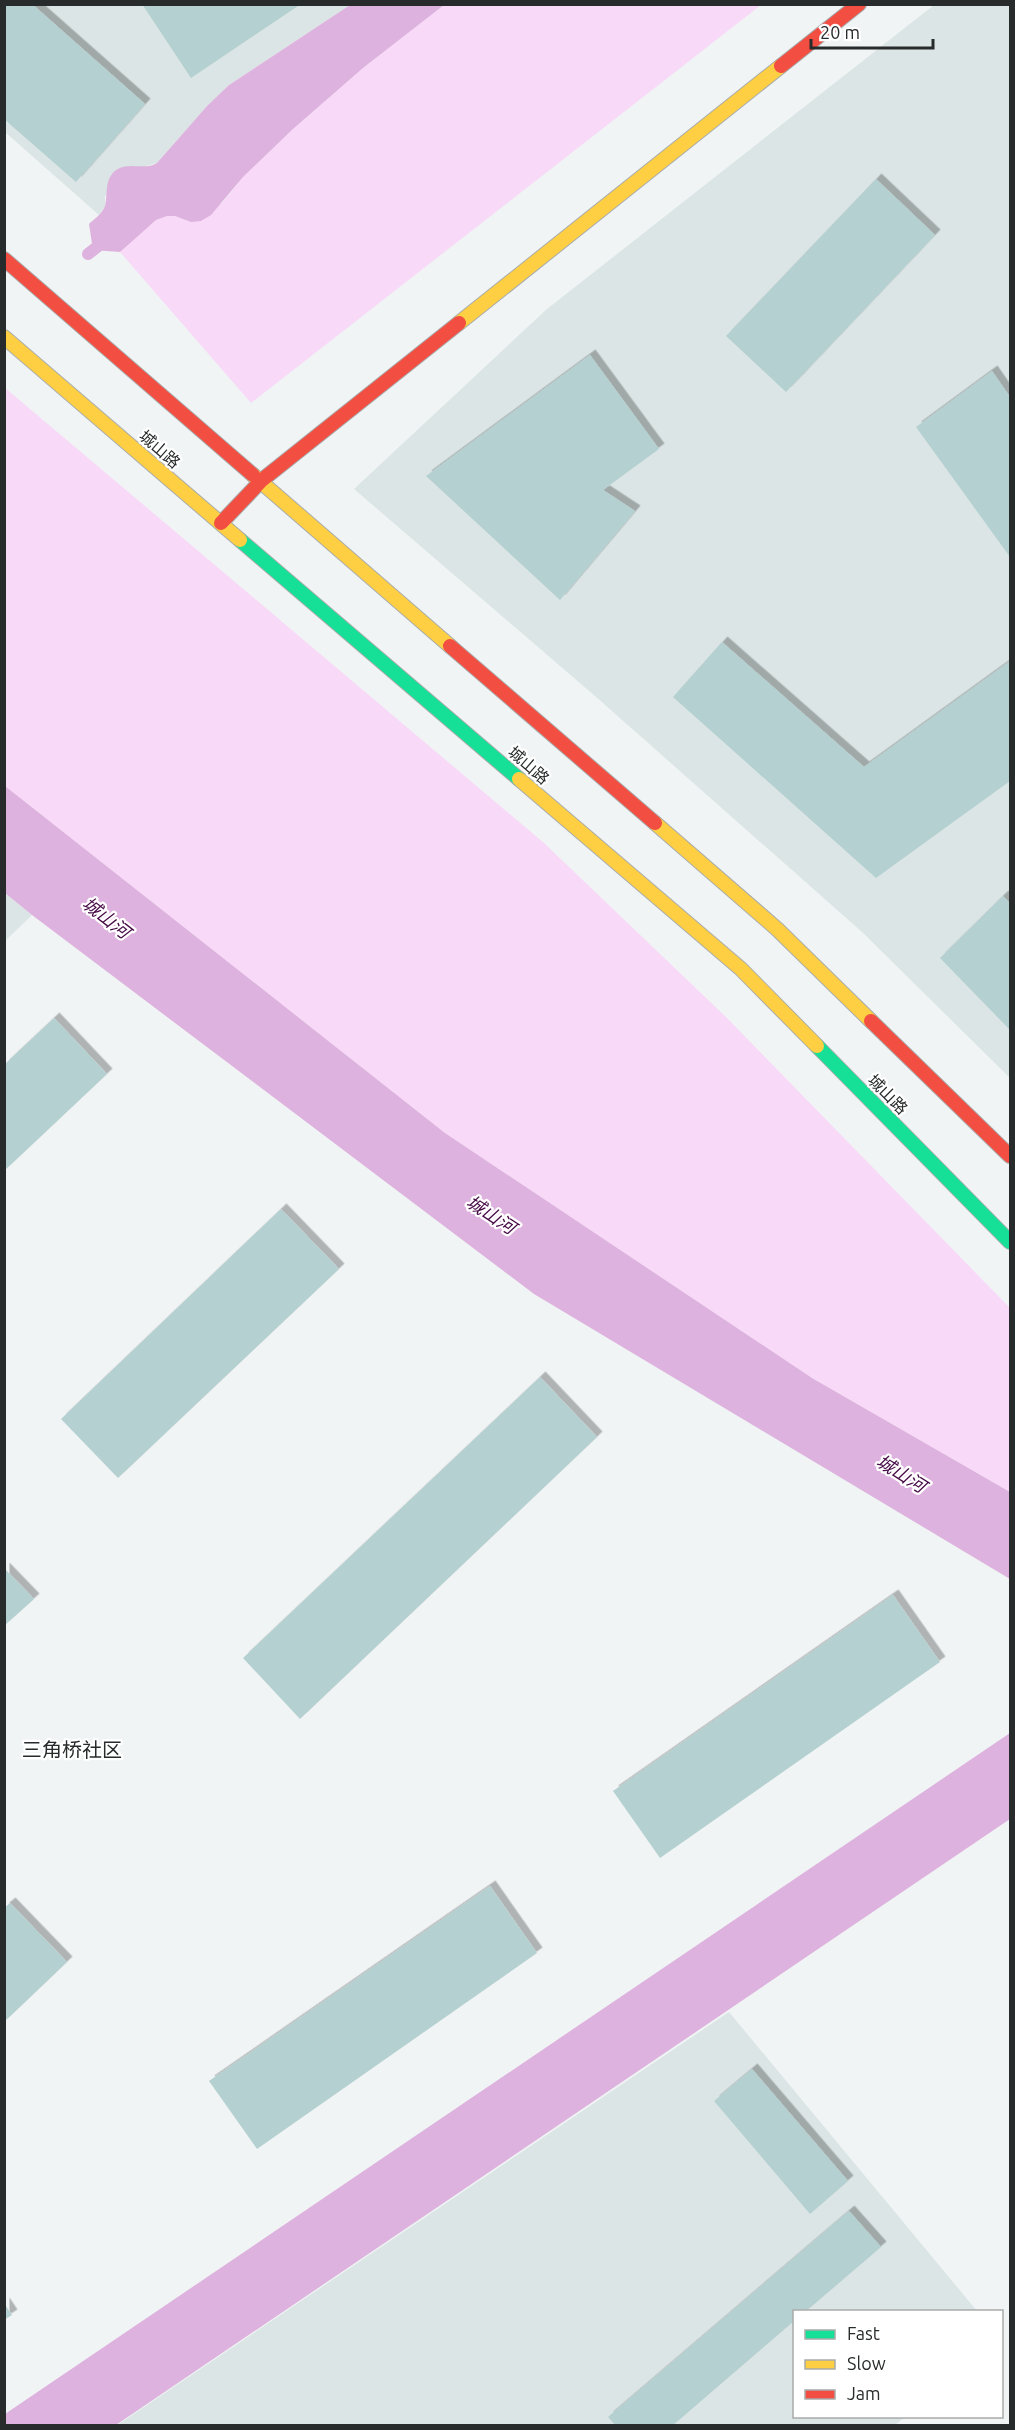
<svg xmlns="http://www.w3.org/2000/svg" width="1015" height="2430" font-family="Ubuntu,'Noto Sans SC',sans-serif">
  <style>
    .built { fill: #dbe5e5 }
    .green { fill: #f8daf8 }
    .water { fill: #deb2de }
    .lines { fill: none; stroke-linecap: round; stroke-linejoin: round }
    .stream { stroke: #deb2de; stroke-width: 12 }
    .building { fill: #b5d0d1; filter: url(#shadow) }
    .fast-casing { stroke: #aaacac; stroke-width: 16 }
    .slow-casing { stroke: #aaacac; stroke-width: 16 }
    .jam-casing { stroke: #aaacac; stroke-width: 16 }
    .fast { stroke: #16e098; stroke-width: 14 }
    .slow { stroke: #ffcf43; stroke-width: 14 }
    .jam { stroke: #f24e42; stroke-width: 14 }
    .labels { text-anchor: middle; stroke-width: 4.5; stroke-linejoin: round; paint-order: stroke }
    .street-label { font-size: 16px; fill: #282b2b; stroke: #fff }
    .water-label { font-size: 18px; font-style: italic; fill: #450945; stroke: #fff }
    .quarter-label { font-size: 20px; fill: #282b2b; stroke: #fff }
  </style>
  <defs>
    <filter id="shadow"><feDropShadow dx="5.5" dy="-5.5" stdDeviation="0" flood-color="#0004"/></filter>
  </defs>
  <rect width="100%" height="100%" fill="#f0f4f4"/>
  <!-- built -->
  <g class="built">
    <polygon points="5,5 350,5 229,85 207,106 157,163 146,166 105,196 105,206 99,215 5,132"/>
    <polygon points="934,5 1010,5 1010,1078 862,932 595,696 354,489 547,309"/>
    <polygon points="5,893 32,915 5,941"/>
    <polygon points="729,2012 977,2311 794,2312 794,2416 905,2417 895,2425 116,2426"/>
  </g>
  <!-- green -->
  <g class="green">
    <path d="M444,5H761L251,403L120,252C133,241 149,219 167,216C175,215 183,219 191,222L222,203L243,177L293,129L363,68Z"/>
    <polygon points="4,387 544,843 726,1017 1010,1308 1010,1492 812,1378 445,1133 5,786"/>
  </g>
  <!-- water -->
  <g class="water">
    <path d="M350,5H444L363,68L293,129L243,177L211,215L201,221L191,222L175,216H167L156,220L120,252L93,250L89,224C94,219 102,214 105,206C108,194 104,179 116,170C129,161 144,171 157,163L207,106L229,85Z"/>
    <polygon points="5,786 445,1133 812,1378 1010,1492 1010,1579 534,1294 32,915 5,893"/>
    <polygon points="1010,1733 1010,1819 116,2425 5,2425 5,2414"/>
  </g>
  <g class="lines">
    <!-- stream -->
    <polyline class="stream" points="88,254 106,240"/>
  </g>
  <!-- building -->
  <g class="building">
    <polygon points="4,4 32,4 145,104 76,182 4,119"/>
    <polygon points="142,4 301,4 191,78"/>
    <polygon points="876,179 935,235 786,392 726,336"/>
    <polygon points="590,355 659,449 603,490 635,511 560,600 426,476"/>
    <polygon points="992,371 1010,397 1010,557 916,427"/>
    <polygon points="722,642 864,767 1010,661 1010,781 876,878 673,697"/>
    <polygon points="1003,896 1010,903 1010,1030 940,958"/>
    <polygon points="54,1018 107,1074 4,1171 4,1065"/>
    <polygon points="281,1209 339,1269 118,1478 61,1419"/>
    <polygon points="540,1377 597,1437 300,1719 243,1658"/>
    <polygon points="4,1568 34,1599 4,1626"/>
    <polygon points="893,1595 940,1662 660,1858 613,1791"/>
    <polygon points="490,1886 537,1953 257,2149 209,2081"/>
    <polygon points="10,1903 67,1962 4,2022 4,1908"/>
    <polygon points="752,2069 848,2181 810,2214 714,2101"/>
    <polygon points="849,2211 881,2247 805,2312 794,2312 794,2321 672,2426 616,2426 608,2417"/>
    <polygon points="4,2303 12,2315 4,2320"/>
  </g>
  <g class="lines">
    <!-- fast casing -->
    <g class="fast-casing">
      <g id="fast">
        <polyline points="240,540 519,779"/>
        <polyline points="817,1046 1010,1242"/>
      </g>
    </g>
    <!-- slow casing -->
    <g class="slow-casing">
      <g id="slow">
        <polyline points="459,323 781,66"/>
        <polyline points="4,337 240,540"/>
        <polyline points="253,475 450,646"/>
        <polyline points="519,779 741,969 817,1046"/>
        <polyline points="655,823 777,929 871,1021"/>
      </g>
    </g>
    <!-- jam casing -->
    <g class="jam-casing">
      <g id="jam">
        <polyline points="781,66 859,4"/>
        <polyline points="4,259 253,475"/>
        <polyline points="221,523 262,480 459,323"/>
        <polyline points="450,646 655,823"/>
        <polyline points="871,1021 1010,1156"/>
      </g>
    </g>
    <!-- fast -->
    <use href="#fast" class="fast"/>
    <!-- slow -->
    <use href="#slow" class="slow"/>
    <!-- jam -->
    <use href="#jam" class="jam"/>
  </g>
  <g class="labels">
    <!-- street labels -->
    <g class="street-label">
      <text transform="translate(160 449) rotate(41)" y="6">城山路</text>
      <text transform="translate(529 765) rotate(41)" y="6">城山路</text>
      <text transform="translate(888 1094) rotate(45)" y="6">城山路</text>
    </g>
    <!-- water labels -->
    <g class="water-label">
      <text transform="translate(106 918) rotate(38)" y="6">城山河</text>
      <text transform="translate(491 1215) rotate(33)" y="6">城山河</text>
      <text transform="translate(901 1474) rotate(32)" y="6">城山河</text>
    </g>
    <!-- quarter labels -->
    <g class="quarter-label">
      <text x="72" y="1757">三角桥社区</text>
    </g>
  </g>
  <!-- border -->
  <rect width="1015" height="2430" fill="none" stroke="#282b2b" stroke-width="12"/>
  <!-- legend -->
  <rect x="793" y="2310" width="210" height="108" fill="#ffffff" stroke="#a9aaaa" stroke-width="1.5"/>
  <rect x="805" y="2330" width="30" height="9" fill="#16e098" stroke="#a9aaaa" stroke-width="1.5"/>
  <text x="847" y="2340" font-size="18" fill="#282b2b">Fast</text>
  <rect x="805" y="2360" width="30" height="9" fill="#ffcf43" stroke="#a9aaaa" stroke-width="1.5"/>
  <text x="847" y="2370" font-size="18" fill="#282b2b">Slow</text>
  <rect x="805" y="2390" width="30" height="9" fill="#f24e42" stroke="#a9aaaa" stroke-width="1.5"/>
  <text x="847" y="2400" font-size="18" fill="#282b2b">Jam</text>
  <!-- scale -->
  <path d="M811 39v9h122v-9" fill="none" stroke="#282b2b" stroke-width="3"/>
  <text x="820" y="39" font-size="18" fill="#282b2b" stroke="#ffffff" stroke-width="4.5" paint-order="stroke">20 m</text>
</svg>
